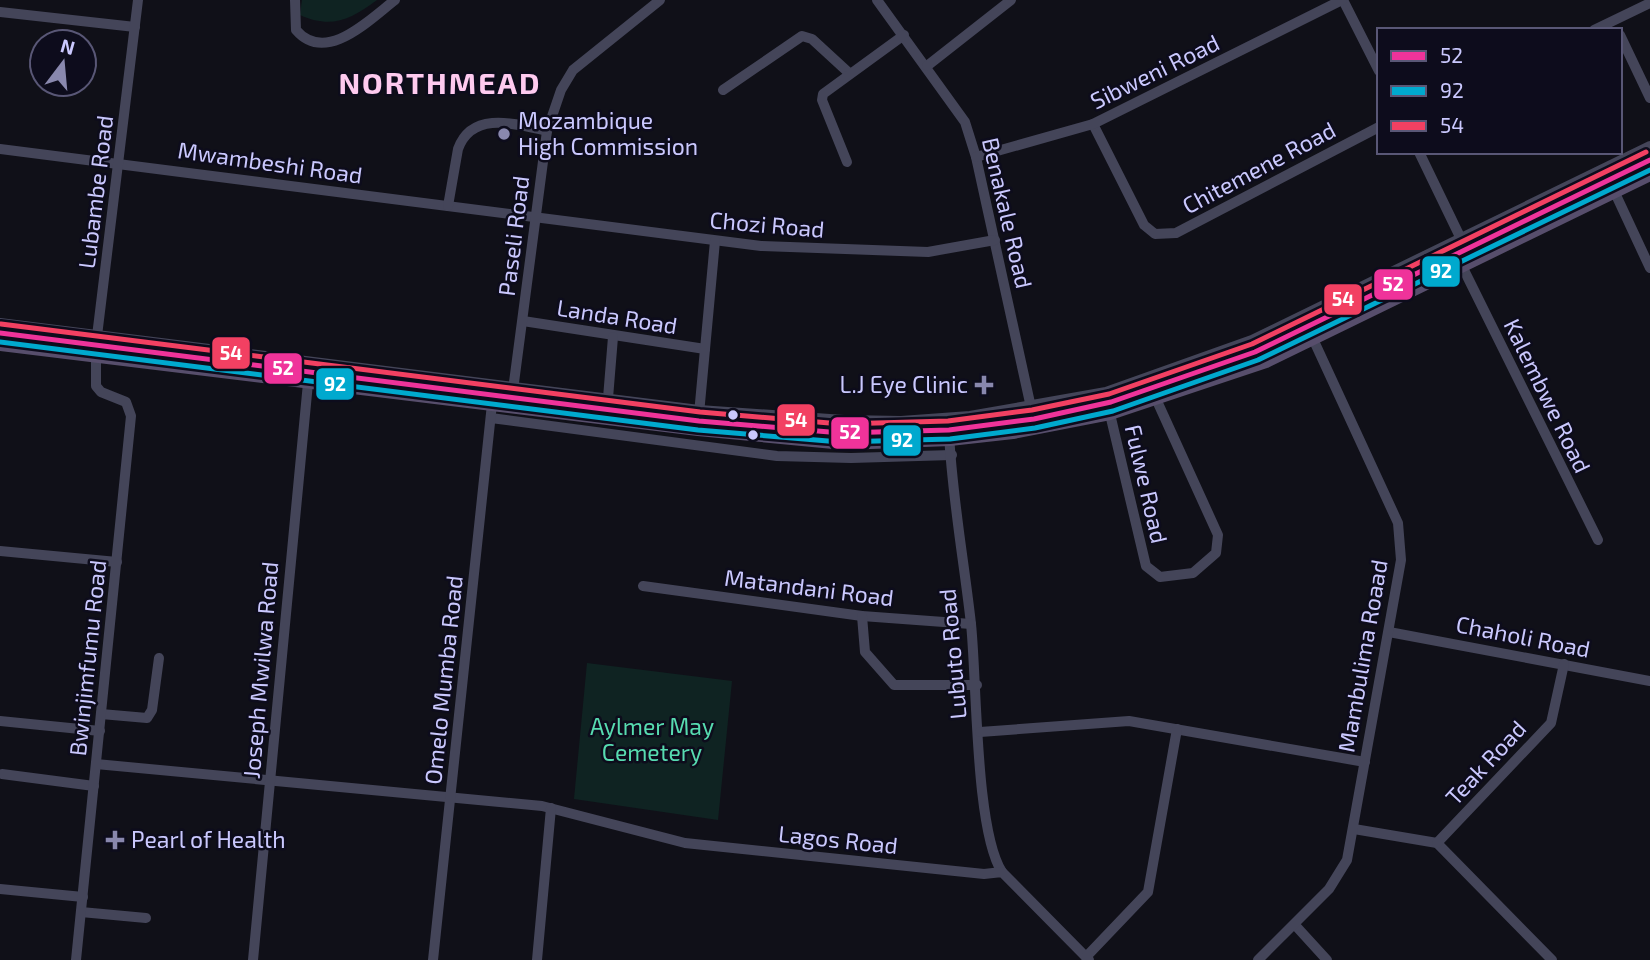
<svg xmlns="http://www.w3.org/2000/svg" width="1650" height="960" font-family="'Exo 2',sans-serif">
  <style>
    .green { fill: #0f2322 }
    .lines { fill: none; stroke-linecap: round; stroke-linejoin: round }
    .minor { stroke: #444559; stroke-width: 10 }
    .major { stroke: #574e6c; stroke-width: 12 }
    .bus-1-casing { stroke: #0d0c1c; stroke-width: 10 }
    .bus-2-casing { stroke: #0d0c1c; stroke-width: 10 }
    .bus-3-casing { stroke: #0d0c1c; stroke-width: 10 }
    .bus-1 { stroke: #ef339a; stroke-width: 5 }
    .bus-2 { stroke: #00a9ce; stroke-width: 5 }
    .bus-3 { stroke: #f24062; stroke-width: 5 }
    .poi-dot { fill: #8988ae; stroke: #0d0c1c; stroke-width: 2.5 }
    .bus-dot { fill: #cac8fe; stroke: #0d0c1c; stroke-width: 2.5 }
    .labels { text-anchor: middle; stroke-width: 5; stroke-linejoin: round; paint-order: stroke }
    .street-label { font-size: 23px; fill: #cac8fe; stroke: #0d0c1c }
    .poi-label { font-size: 23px; fill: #cac8fe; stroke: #0d0c1c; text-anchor: start }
    .park-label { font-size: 23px; fill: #57dbb0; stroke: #0d0c1c }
    .district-label { font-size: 30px; font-weight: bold; letter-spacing: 2px; fill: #fecaef; stroke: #0d0c1c }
    .line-badge { stroke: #0d0c1c; stroke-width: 2.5 }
    .badge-label { font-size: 19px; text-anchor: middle; font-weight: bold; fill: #fff }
  </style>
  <rect width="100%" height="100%" fill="#101018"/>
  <!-- green -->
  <g class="green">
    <path d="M302,0H377C350,20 331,29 300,15Z"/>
    <polygon points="587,663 732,681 718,820 574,799"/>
  </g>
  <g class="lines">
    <!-- minor -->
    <g class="minor">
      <path d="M295,0L296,30C326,65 370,19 395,0"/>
      <polyline points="877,0 965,122 976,157 1032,412"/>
      <polyline points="1343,0 1379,71"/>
      <polyline points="0,12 135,27"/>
      <polyline points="1594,30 1650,3"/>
      <polyline points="1620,35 1650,98"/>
      <polyline points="927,66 1011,0"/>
      <polyline points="723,90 802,36 812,39 849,73"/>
      <polyline points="1093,124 1144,225 1155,234 1176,233 1379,127"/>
      <polyline points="0,149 761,246 928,252 995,240"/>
      <polyline points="1419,152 1463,243"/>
      <polyline points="976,157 1093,124 1342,0"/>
      <polyline points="847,162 822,100 823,94 904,35"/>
      <polyline points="1609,180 1650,268"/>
      <path d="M448,206L458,149C472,110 516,124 547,131"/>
      <polyline points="1463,268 1598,540"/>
      <polyline points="523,321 705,349"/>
      <polyline points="0,323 699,410 844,420 901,421 970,416 1106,392 1252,340 1650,146"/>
      <polyline points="97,336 138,0"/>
      <polyline points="513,390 547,131 561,90 573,70 660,0"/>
      <polyline points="608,398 613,337"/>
      <polyline points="699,414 715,241"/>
      <polyline points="1110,414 1146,566 1160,577 1193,573 1216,553 1218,535 1157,401"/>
      <polyline points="491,418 777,456 851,458 952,455"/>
      <path d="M949,433C952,496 964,561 971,624C977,680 975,830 1002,872"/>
      <polyline points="0,551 117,562"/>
      <polyline points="643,586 862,616 971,624"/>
      <polyline points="862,616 865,652 894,685 977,685"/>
      <polyline points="1389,632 1650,681"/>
      <polyline points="101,714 147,718 152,710 159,658"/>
      <polyline points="0,721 100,731"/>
      <polyline points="980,732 1129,721 1365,762"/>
      <polyline points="96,764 542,806 685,843 984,874 1002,872 1089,960"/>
      <polyline points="2,774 94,786"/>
      <polyline points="1354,829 1437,843 1552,960"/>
      <polyline points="1437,843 1551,723 1564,664"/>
      <polyline points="0,889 83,897"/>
      <polyline points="81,912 146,918"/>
      <polyline points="1295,925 1327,960"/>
      <polyline points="1086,957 1148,892 1177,729"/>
      <polyline points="76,960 131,416 126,402 101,392 96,386 96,351"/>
      <polyline points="253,960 308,383"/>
      <polyline points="433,960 492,404"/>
      <polyline points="537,960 551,808"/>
      <polyline points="1258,960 1329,889 1347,860 1401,560 1398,523 1314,341"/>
    </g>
    <!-- major -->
    <g class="major">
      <polyline points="0,333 699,421 841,433 949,430 1034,419 1111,402 1255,352 1650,160"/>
      <polyline points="0,345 698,430 844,444 950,440 1013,433 1110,414 1266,362 1650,175"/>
    </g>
    <!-- bus-1 casing -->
    <g class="bus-1-casing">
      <polyline id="bus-1" points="0,333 699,421 841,433 949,430 1034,419 1111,402 1255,352 1650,160"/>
    </g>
    <!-- bus-2 casing -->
    <g class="bus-2-casing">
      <polyline id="bus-2" points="0,342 698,430 840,442 950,439 1035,428 1113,411 1258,360 1650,170"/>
    </g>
    <!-- bus-3 casing -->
    <g class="bus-3-casing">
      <polyline id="bus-3" points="1,324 700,412 841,424 948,421 1032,410 1109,394 1252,344 1646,152"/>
    </g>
    <!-- bus-1 -->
    <use href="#bus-1" class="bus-1"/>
    <!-- bus-2 -->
    <use href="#bus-2" class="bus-2"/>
    <!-- bus-3 -->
    <use href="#bus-3" class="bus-3"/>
  </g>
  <!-- markers -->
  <g class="poi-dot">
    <circle cx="504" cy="134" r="7"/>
    <path d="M980.5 374.5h7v7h7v7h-7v7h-7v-7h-7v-7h7z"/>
    <path d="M111.5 829.5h7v7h7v7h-7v7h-7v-7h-7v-7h7z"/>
  </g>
  <g class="bus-dot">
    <circle cx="733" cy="415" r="6"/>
    <circle cx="753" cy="435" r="6"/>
  </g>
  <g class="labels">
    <!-- street labels -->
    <g class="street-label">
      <text transform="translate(1155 72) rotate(-26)" y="8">Sibweni Road</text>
      <text transform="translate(270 163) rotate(8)" y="8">Mwambeshi Road</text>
      <text transform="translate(1259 168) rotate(-28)" y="8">Chitemene Road</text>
      <text transform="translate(96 192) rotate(-83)" y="8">Lubambe Road</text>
      <text transform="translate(1007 213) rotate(77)" y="8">Benakale Road</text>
      <text transform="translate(767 225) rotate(5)" y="8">Chozi Road</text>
      <text transform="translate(514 236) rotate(-83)" y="8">Paseli Road</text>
      <text transform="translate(617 317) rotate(9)" y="8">Landa Road</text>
      <text transform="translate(1547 396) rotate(64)" y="8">Kalembwe Road</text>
      <text transform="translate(1146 484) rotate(77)" y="8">Fulwe Road</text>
      <text transform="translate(809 588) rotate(7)" y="8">Matandani Road</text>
      <text transform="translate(1523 637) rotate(11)" y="8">Chaholi Road</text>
      <text transform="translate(953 654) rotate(-95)" y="8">Lubuto Road</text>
      <text transform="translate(1363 656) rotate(-80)" y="8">Mambulima Roaad</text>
      <text transform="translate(88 658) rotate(-84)" y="8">Bwinjimfumu Road</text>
      <text transform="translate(261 670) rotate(-85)" y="8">Joseph Mwilwa Road</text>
      <text transform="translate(444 680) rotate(-84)" y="8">Omelo Mumba Road</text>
      <text transform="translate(1486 763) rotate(-47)" y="8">Teak Road</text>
      <text transform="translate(838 840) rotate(6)" y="8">Lagos Road</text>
    </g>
    <!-- poi labels -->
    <g class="poi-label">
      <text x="518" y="129">Mozambique<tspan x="518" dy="26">High Commission</tspan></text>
      <text x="968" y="393" text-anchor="end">L.J Eye Clinic</text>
      <text x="131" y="848">Pearl of Health</text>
    </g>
    <!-- park labels -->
    <g class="park-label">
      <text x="652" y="735">Aylmer May<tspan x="652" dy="26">Cemetery</tspan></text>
    </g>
    <!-- district labels -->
    <g class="district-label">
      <text x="440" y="94">NORTHMEAD</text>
    </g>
  </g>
  <g class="line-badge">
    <rect x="1421" y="255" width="40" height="33" rx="7" fill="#00a9ce"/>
    <rect x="1373" y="268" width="41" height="33" rx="7" fill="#ef339a"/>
    <rect x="1323" y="283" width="40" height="33" rx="7" fill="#f24062"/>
    <rect x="211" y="336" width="40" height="34" rx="7" fill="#f24062"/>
    <rect x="263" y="352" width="40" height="33" rx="7" fill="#ef339a"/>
    <rect x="315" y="367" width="40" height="34" rx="7" fill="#00a9ce"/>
    <rect x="776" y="403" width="40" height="34" rx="7" fill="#f24062"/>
    <rect x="830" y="416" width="40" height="34" rx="7" fill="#ef339a"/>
    <rect x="882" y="424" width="40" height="33" rx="7" fill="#00a9ce"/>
  </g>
  <g class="badge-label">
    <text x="1441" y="278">92</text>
    <text x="1393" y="291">52</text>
    <text x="1343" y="306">54</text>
    <text x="231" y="360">54</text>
    <text x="283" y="375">52</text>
    <text x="335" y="391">92</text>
    <text x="796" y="427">54</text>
    <text x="850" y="439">52</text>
    <text x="902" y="447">92</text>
  </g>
  <!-- legend -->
  <rect x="1377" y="28" width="245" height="126" fill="#0d0c1c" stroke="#595776" stroke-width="2"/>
  <rect x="1391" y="51" width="35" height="10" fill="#ef339a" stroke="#595776" stroke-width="2"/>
  <text x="1440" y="63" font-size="21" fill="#cac8fe">52</text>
  <rect x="1391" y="86" width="35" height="10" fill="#00a9ce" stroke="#595776" stroke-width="2"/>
  <text x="1440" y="98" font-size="21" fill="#cac8fe">92</text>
  <rect x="1391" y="121" width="35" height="10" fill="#f24062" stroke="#595776" stroke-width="2"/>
  <text x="1440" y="133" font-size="21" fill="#cac8fe">54</text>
  <!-- north arrow -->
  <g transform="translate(63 63) rotate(16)"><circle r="33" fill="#0d0c1c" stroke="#595776" stroke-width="2"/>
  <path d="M0-5L12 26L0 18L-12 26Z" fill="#8988ae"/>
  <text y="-10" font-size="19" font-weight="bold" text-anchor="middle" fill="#cac8fe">N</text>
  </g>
</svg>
